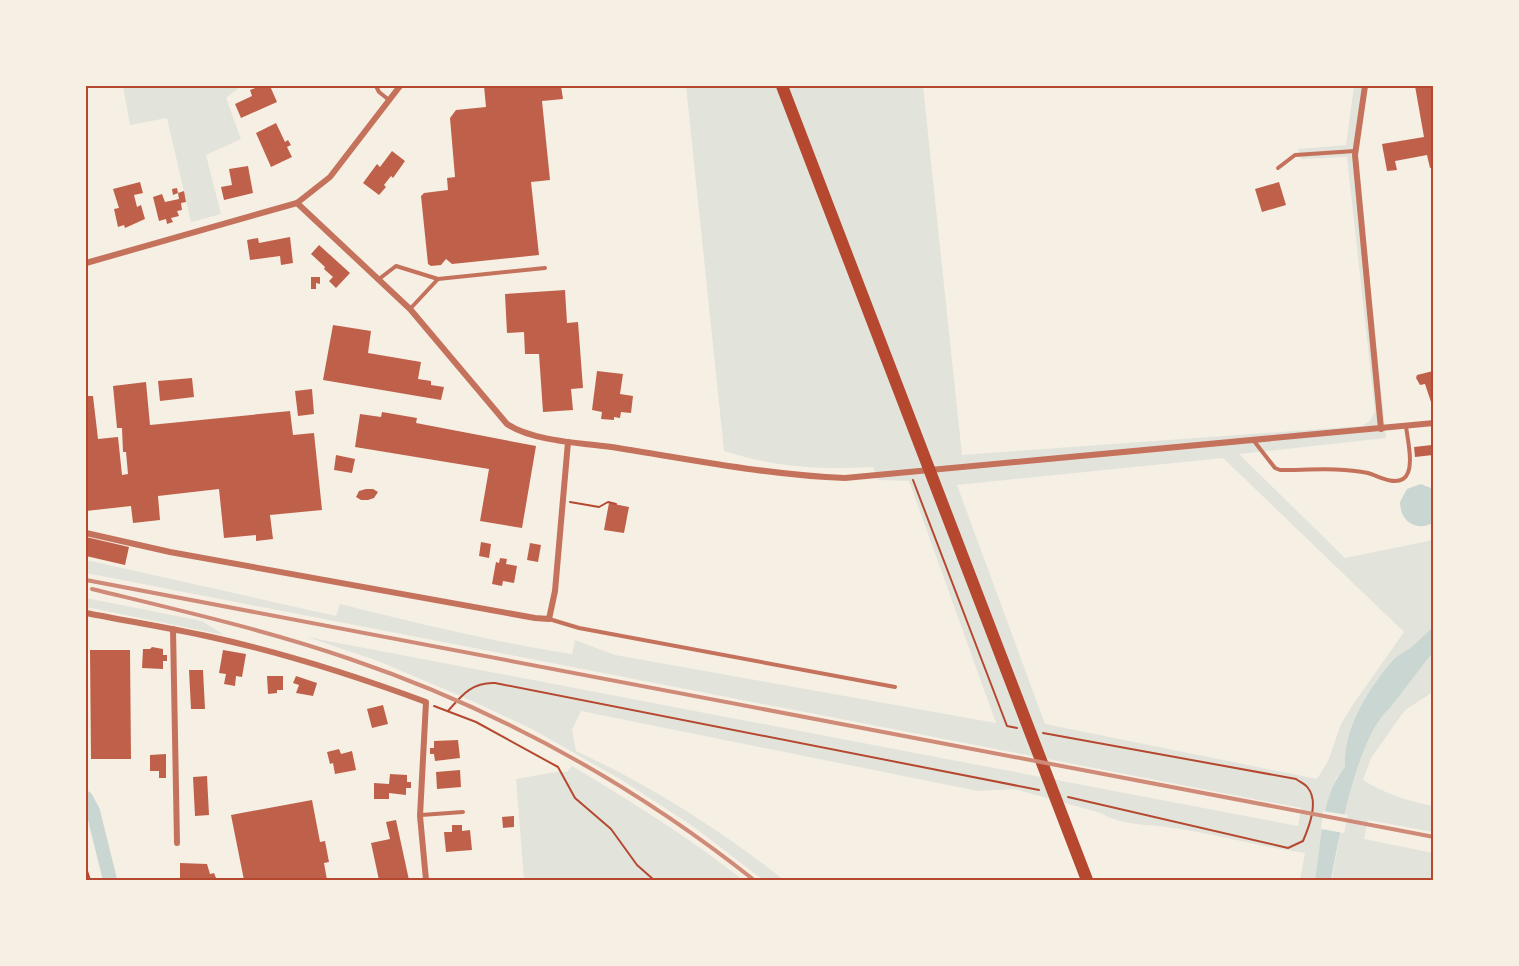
<svg xmlns="http://www.w3.org/2000/svg" width="1519" height="966" font-family="Overpass,sans-serif">
  <style>
    .green { fill: #e2e4dc; fill-rule: evenodd }
    .water { fill: #c9d6d2 }
    .pier { fill: #f6efe4 }
    .lines { fill: none; stroke-linecap: round; stroke-linejoin: round }
    .canal { stroke: #c9d6d2; stroke-width: 14 }
    .building { fill: #bf614a }
    .path { stroke: #b5482f; stroke-width: 2 }
    .service { stroke: #c5725c; stroke-width: 4 }
    .minor { stroke: #c5725c; stroke-width: 6 }
    .primary { stroke: #b5482f; stroke-width: 12 }
    .rail { stroke: #cf8b77; stroke-width: 4 }
    .neatline { fill: none; stroke: #b5482f; stroke-width: 2 }
  </style>
  <rect width="100%" height="100%" fill="#f6efe4"/>
  <!-- green -->
  <g class="green">
    <polygon points="123,86 241,86 226,98 241,139 206,155 221,214 191,222 167,118 130,125"/>
    <path d="M686,86H923L962,455L1362,426L1370,421L1375,412L1347,157L1301,159L1298,149L1346,145L1354,86H1367L1357,156L1386,438L1239,454L1345,558L1433,540V627C1425,634 1418,642 1409,649C1404,652 1398,655 1394,659C1370,685 1343,732 1345,767L1336,778L1315,880H1300L1305,853C1260,847 1217,834 1173,828C1150,824 1121,826 1101,813L1014,789L978,791L581,711L572,730L576,751C650,785 721,830 784,880H763L694,827L625,782L532,729L470,700L378,661L307,637L1298,826L1301,808L86,573V560L336,616L340,604C417,623 493,642 572,654L575,640L615,655L996,723L909,481L878,480L873,467C822,470 772,467 724,451ZM1223,458L1404,632L1354,703L1341,724L1328,761L1317,779L1045,724L957,485Z"/>
    <polygon points="86,598 202,621 224,635 86,607"/>
    <path d="M1433,652V692L1405,710L1371,758L1363,780C1384,793 1410,802 1433,806V832L1368,820L1364,839L1433,853V880H1332C1339,838 1357,736 1390,708Z"/>
    <path d="M572,766C631,801 690,838 743,880H524L516,779L556,772H567Z"/>
  </g>
  <!-- water -->
  <g class="water">
    <path d="M1421,484L1433,489L1434,522C1416,533 1400,521 1400,502L1407,489Z"/>
    <path d="M1433,627V652L1390,708C1357,736 1339,838 1331,880H1315C1322,843 1320,797 1345,767C1343,729 1369,687 1394,659C1398,655 1404,652 1409,649C1418,642 1425,634 1433,627Z"/>
  </g>
  <!-- pier -->
  <polygon class="pier" points="1323,811 1348,815 1344,833 1321,829"/>
  <g class="lines">
    <!-- canal -->
    <polyline class="canal" points="86,798 93,811 110,880"/>
  </g>
  <!-- building -->
  <g class="building">
    <polygon points="261,86 270,86 277,102 241,118 235,104 252,96 250,90"/>
    <polygon points="484,86 561,86 563,99 542,101 550,180 531,182 539,255 452,264 446,259 441,265 431,266 428,264 421,196 424,193 448,190 447,178 455,177 450,118 456,110 486,107"/>
    <polygon points="1415,86 1434,86 1434,167 1430,168 1427,155 1395,161 1397,170 1387,171 1382,144 1424,137"/>
    <polygon points="276,123 285,142 288,140 291,145 287,147 292,157 271,167 256,133"/>
    <polygon points="392,151 405,161 393,178 391,176 384,185 386,187 379,195 363,183 377,164 380,167"/>
    <polygon points="248,166 253,193 224,200 221,187 232,185 229,169"/>
    <polygon points="140,182 143,193 134,195 137,207 141,205 145,219 125,228 124,225 118,227 114,209 119,208 113,189"/>
    <polygon points="1279,182 1286,205 1262,212 1255,189"/>
    <polygon points="177,188 178,193 184,191 186,202 181,203 182,210 177,211 179,216 171,218 173,222 167,224 166,219 159,221 153,197 162,194 165,202 179,199 178,193 173,195 172,189"/>
    <polygon points="290,237 293,263 281,265 280,256 250,260 247,240 258,238 259,243"/>
    <polygon points="319,245 350,273 336,288 329,281 333,277 324,269 325,267 311,254"/>
    <polygon points="311,277 320,277 320,284 316,283 316,289 311,289"/>
    <polygon points="565,290 567,323 578,322 583,388 571,389 573,410 543,412 539,354 525,354 524,332 507,333 505,294"/>
    <polygon points="333,325 371,331 368,353 421,362 418,379 431,381 431,385 444,387 441,400 323,380"/>
    <polygon points="1431,365 1434,365 1434,401 1431,402 1425,384 1420,385 1416,378 1417,375 1433,371"/>
    <polygon points="597,371 623,374 620,394 633,396 631,413 621,412 620,418 614,417 614,420 601,419 602,412 592,410"/>
    <polygon points="192,378 194,397 160,401 158,381"/>
    <polygon points="146,382 150,425 290,411 293,435 314,433 322,510 270,515 273,539 256,541 256,535 224,538 219,489 158,496 160,520 133,523 131,506 86,511 86,396 93,396 98,439 118,437 122,475 128,474 126,452 123,452 122,428 117,428 113,386"/>
    <polygon points="312,389 314,414 298,416 295,391"/>
    <polygon points="382,412 417,418 416,423 536,446 522,528 480,521 489,469 355,447 360,414 381,417"/>
    <polygon points="1432,445 1433,455 1415,457 1414,447"/>
    <polygon points="336,455 355,459 352,473 334,470"/>
    <polygon points="366,489 373,489 378,492 374,498 368,500 361,500 356,497 359,491"/>
    <polygon points="609,503 629,507 624,533 604,530"/>
    <polygon points="86,537 129,547 125,565 86,556"/>
    <polygon points="481,542 491,544 489,558 479,556"/>
    <polygon points="530,543 541,545 538,562 527,560"/>
    <polygon points="500,558 507,559 506,564 517,566 514,583 503,581 502,586 492,584 496,562 499,563"/>
    <polygon points="152,647 163,649 163,655 167,655 167,661 163,661 163,669 142,668 143,649 150,649"/>
    <polygon points="90,650 130,650 131,759 91,759"/>
    <polygon points="223,650 246,654 242,677 236,676 235,686 224,684 226,674 219,673"/>
    <polygon points="189,670 203,670 205,709 191,709"/>
    <polygon points="267,676 283,676 283,690 277,690 277,693 268,694"/>
    <polygon points="296,676 317,683 313,696 296,693 299,685 293,683"/>
    <polygon points="383,705 388,724 372,728 367,709"/>
    <polygon points="458,740 460,758 435,761 434,754 430,754 430,748 434,748 434,741"/>
    <polygon points="339,749 341,754 352,751 356,770 335,774 333,763 330,764 327,752"/>
    <polygon points="166,754 166,778 159,778 159,771 150,771 150,755"/>
    <polygon points="460,770 461,787 437,789 436,772"/>
    <polygon points="390,774 407,775 407,782 411,782 411,788 406,788 406,795 389,793 389,799 374,799 374,783 389,784"/>
    <polygon points="207,776 209,815 195,816 193,777"/>
    <polygon points="312,800 320,842 325,841 329,862 324,863 327,880 244,880 231,815"/>
    <polygon points="514,816 514,827 503,828 502,817"/>
    <polygon points="396,820 409,880 379,880 371,843 390,839 386,822"/>
    <polygon points="452,825 462,825 462,831 470,830 472,850 446,852 444,832 452,832"/>
    <polygon points="180,863 207,864 210,874 214,873 216,878 212,880 180,880"/>
  </g>
  <g class="lines">
    <!-- path -->
    <g class="path">
      <polyline points="913,480 1007,726 1017,728"/>
      <polyline points="570,502 599,507 608,502 616,504"/>
      <polyline points="434,706 476,722 558,767 575,798 611,829 637,865 654,880"/>
      <path d="M448,711C462,695 472,682 495,683L1039,790"/>
      <path d="M1043,733L1296,779C1300,782 1306,784 1308,788C1319,802 1309,827 1303,841L1288,848L1068,797"/>
      <polyline points="86,868 90,880"/>
    </g>
    <!-- service -->
    <g class="service">
      <polyline points="376,86 379,92 389,100"/>
      <polyline points="1278,168 1295,155 1355,151"/>
      <polyline points="379,279 396,266 438,279"/>
      <polyline points="410,309 438,279 545,268"/>
      <path d="M1254,441L1275,468L1280,470C1309,470 1340,467 1368,473C1378,476 1393,485 1403,479C1416,471 1407,438 1406,426"/>
      <polyline points="549,619 579,628 895,687"/>
      <polyline points="421,815 463,812"/>
    </g>
    <!-- minor -->
    <g class="minor">
      <polyline points="1365,86 1355,155 1381,429"/>
      <path d="M297,203L410,309L507,424C534,442 586,443 618,448C694,460 769,475 845,478L1434,423"/>
      <polyline points="86,263 297,203 330,177 400,86"/>
      <polyline points="86,533 170,552 535,618 549,619 555,591 568,442"/>
      <path d="M86,613C127,621 170,628 211,637C284,653 356,676 426,702L420,816L426,880"/>
      <polyline points="173,629 177,843"/>
    </g>
    <!-- primary -->
    <polyline class="primary" points="782,86 1087,880"/>
    <!-- rail -->
    <g class="rail">
      <polyline points="86,580 1434,837"/>
      <path d="M92,589C178,610 266,630 350,659C497,709 633,784 754,880"/>
    </g>
  </g>
  <!-- border -->
  <rect width="1519" height="966" fill="none" stroke="#f6efe4" stroke-width="174"/>
  <rect x="87" y="87" width="1345" height="792" class="neatline"/>
</svg>
